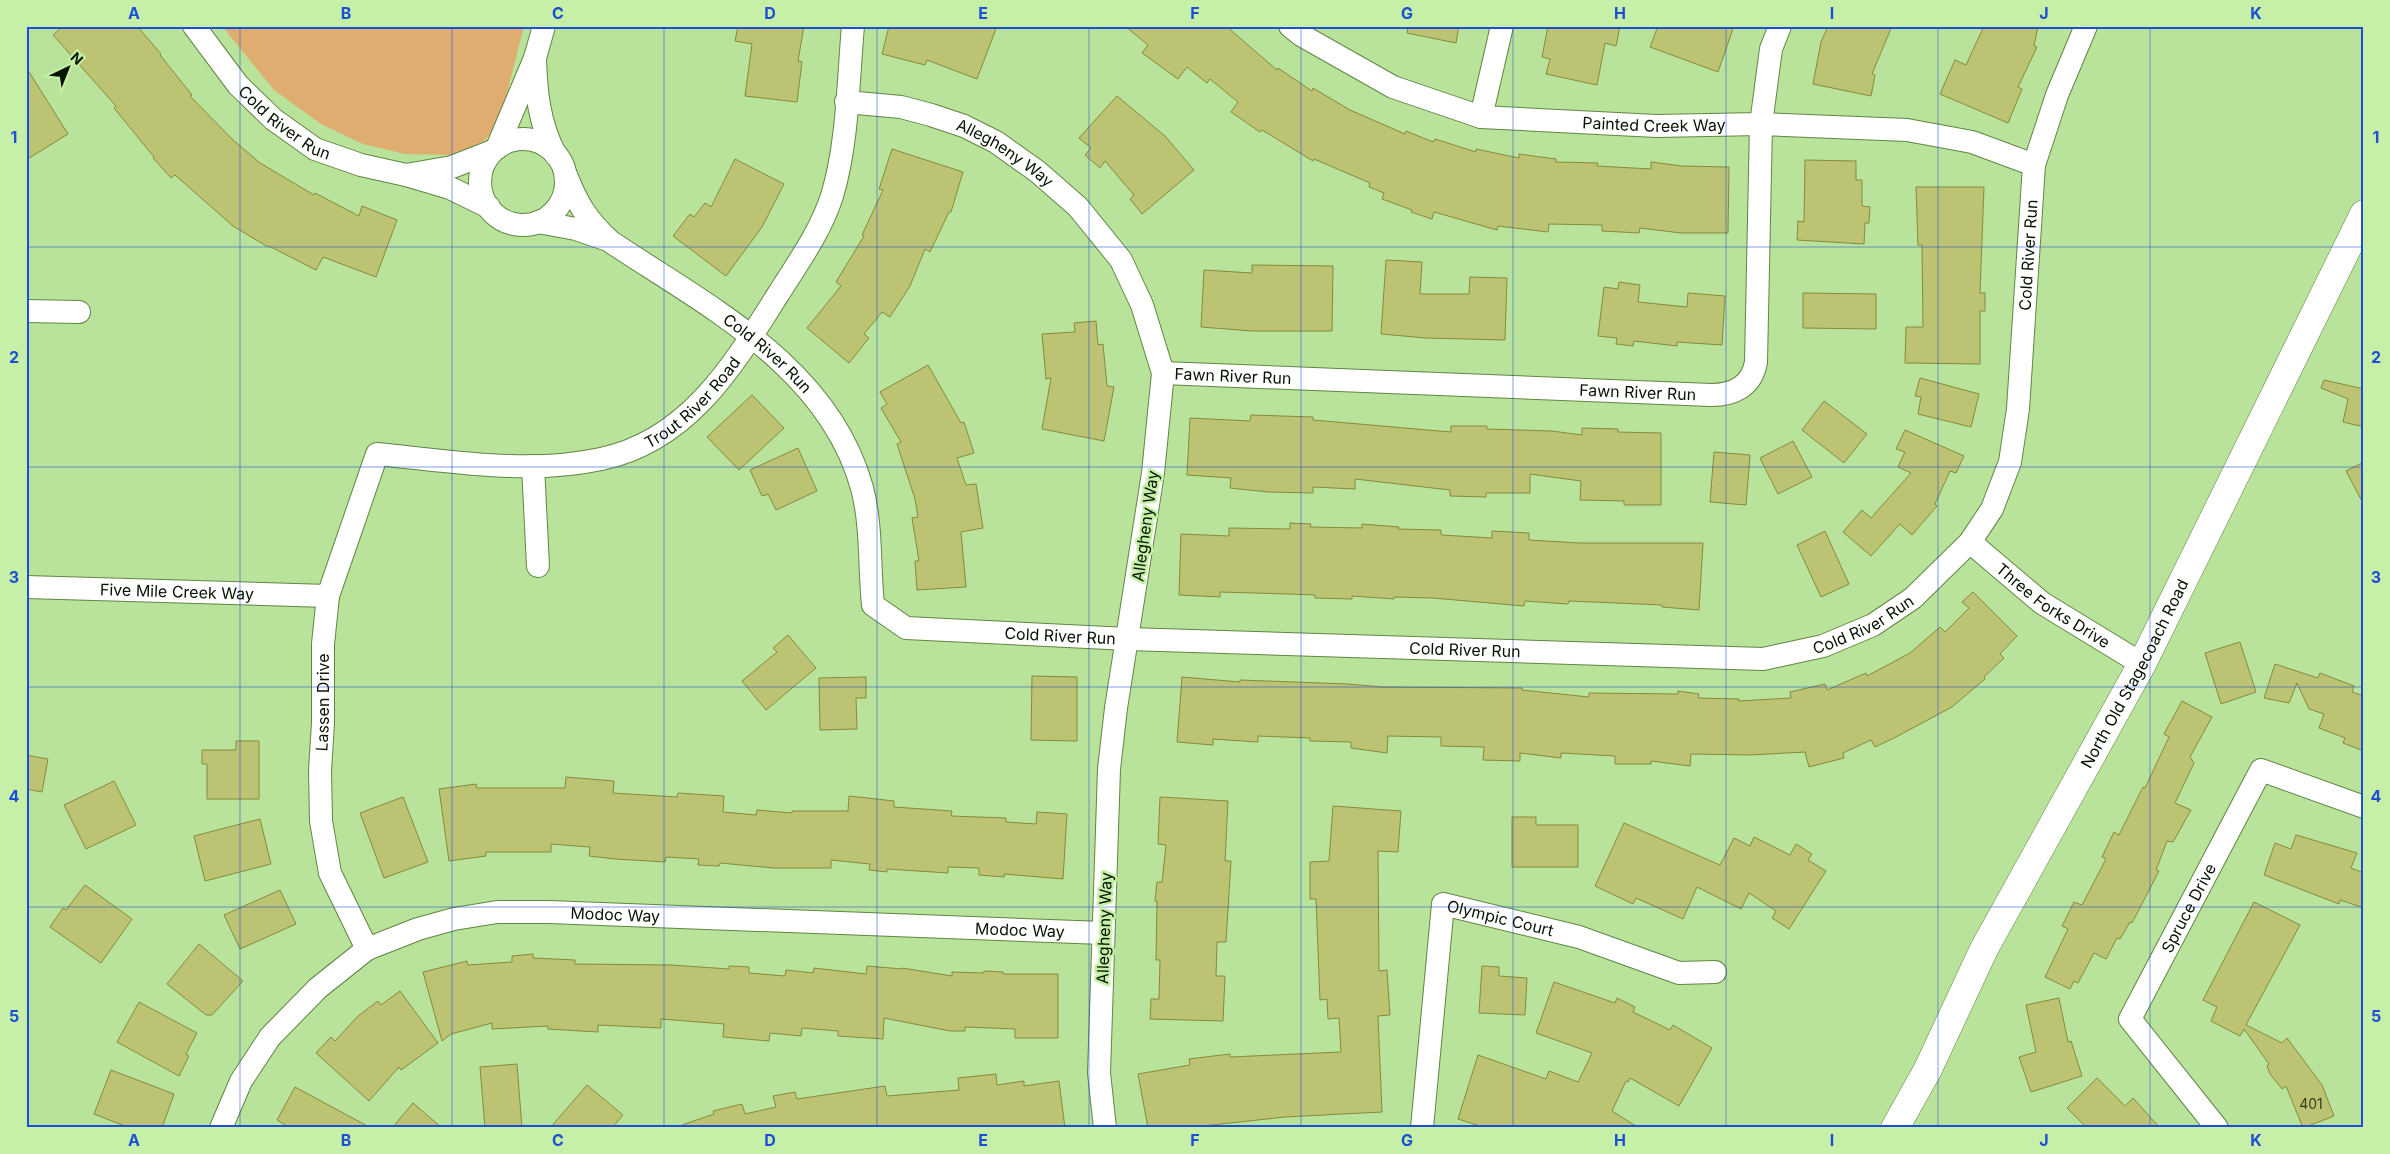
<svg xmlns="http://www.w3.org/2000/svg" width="2390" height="1154" font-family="Inter,sans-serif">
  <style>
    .green { fill: #dead6f }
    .building { fill: #bcc373; stroke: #858b3b }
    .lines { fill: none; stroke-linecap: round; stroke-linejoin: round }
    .minor-casing { stroke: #618643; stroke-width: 24 }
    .tertiary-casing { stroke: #618643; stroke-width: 29 }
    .minor { stroke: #fff; stroke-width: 22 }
    .tertiary { stroke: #fff; stroke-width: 28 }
    .grid { fill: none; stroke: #1d4ed8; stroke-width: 1; stroke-opacity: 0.55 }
    .labels { text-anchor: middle; stroke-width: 5; stroke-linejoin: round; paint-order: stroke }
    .number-label { font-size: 14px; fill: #343f1d }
    .street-label { font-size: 16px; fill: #061300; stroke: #c6efa7 }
    .neatline { fill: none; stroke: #1d4ed8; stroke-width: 2 }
    .grid-label { font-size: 16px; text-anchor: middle; font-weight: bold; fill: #1d4ed8 }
  </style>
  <rect width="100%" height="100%" fill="#b9e29b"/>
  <!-- green -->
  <polygon class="green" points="222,26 524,26 499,124 484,141 454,155 405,154 363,144 321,124 274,90"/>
  <!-- building -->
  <g class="building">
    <polygon points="63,26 137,26 161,54 160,55 192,95 190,96 232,139 260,163 314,195 315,193 359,216 362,206 397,220 376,277 323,257 316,270 269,246 268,247 233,226 175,175 171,178 153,158 154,157 114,108 116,106 53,35"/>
    <polygon points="738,26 804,26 798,61 802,62 797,102 745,96 752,44 735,41"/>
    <polygon points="889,26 997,26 977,79 927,60 925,65 882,54"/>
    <polygon points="1125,26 1226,26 1277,70 1278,68 1312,91 1313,88 1350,110 1405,134 1406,131 1433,142 1435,139 1476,152 1476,149 1519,158 1519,154 1556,159 1556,162 1598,163 1597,166 1651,169 1651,162 1682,166 1729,167 1728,233 1681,233 1640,228 1639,233 1602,231 1602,225 1549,224 1548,232 1498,226 1497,230 1434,212 1432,219 1411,212 1412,210 1382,199 1384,193 1369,187 1370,183 1314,159 1313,161 1262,130 1260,132 1231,112 1238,102 1210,79 1207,83 1187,67 1178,79 1142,53 1148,45"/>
    <polygon points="1408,26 1459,26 1456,43 1407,33"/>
    <polygon points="1548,26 1620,26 1616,46 1605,43 1597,85 1546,74 1550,59 1542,57"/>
    <polygon points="1658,26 1734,26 1718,72 1650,47"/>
    <polygon points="1828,26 1892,26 1872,74 1875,75 1871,96 1813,84 1821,42"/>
    <polygon points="1984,26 2038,26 2034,46 2037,47 2018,87 2022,89 2008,123 1940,94 1955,60 1966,65"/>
    <polygon points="26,67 68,134 26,160"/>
    <polygon points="1117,96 1165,136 1194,170 1142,214 1130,199 1134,195 1105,161 1100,168 1085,155 1091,148 1079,138"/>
    <polygon points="892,149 963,172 951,212 949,212 930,252 925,249 910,286 890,317 882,312 864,334 869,338 849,363 807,328 841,286 836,282 864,236 862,235 883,190 879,189"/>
    <polygon points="735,159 784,184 762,227 726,276 673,236 690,214 694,217 705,203 711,207"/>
    <polygon points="1805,160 1856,161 1856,180 1862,180 1862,206 1870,207 1869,223 1865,223 1864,244 1797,240 1798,221 1804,222"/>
    <polygon points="1916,187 1984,187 1980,293 1985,293 1985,311 1980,311 1980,364 1905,363 1906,327 1923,327 1922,245 1918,245"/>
    <polygon points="1386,260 1422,262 1420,294 1469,294 1470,277 1507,278 1505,340 1426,338 1381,334"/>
    <polygon points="1252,265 1333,266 1332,331 1252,331 1201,327 1204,270 1252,273"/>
    <polygon points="1619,282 1640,285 1638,302 1687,307 1688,293 1725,296 1722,345 1677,342 1677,346 1634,341 1633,346 1616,344 1617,338 1598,336 1604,287 1618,289"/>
    <polygon points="1803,293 1876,294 1876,329 1803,328"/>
    <polygon points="1096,321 1098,345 1103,344 1107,386 1114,387 1104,441 1042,429 1051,378 1046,379 1042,334 1075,332 1074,323"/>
    <polygon points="928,365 961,423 964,422 974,453 957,458 966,485 976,484 983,528 961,532 966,587 917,590 915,561 919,561 912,518 918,517 915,499 897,444 901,442 881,408 887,404 880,392"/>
    <polygon points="1920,378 1979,394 1971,427 1918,414 1921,397 1915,396"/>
    <polygon points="2324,380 2364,389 2364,427 2343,422 2348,399 2321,388"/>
    <polygon points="752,395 784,428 739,470 707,437"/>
    <polygon points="1824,401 1867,434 1844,463 1802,430"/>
    <polygon points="1251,415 1313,417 1313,420 1451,432 1451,426 1487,426 1487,429 1552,431 1582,435 1582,428 1618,429 1618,432 1661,433 1661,505 1624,505 1624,501 1580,500 1581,481 1530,474 1530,493 1486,493 1486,497 1450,496 1450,490 1355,479 1355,489 1313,487 1313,493 1268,492 1230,488 1231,478 1187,475 1190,418 1250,421"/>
    <polygon points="1905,430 1964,456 1956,473 1950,471 1935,504 1937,506 1912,535 1900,524 1871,556 1843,532 1862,510 1871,518 1911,473 1898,467 1905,452 1896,449"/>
    <polygon points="1793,441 1812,477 1778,494 1760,458"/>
    <polygon points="798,448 817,491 776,510 768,494 762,496 750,470"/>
    <polygon points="1714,452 1750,455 1746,505 1710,502"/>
    <polygon points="2364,462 2364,505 2346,471"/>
    <polygon points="1290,523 1311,524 1310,527 1362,528 1362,524 1399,527 1398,529 1441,530 1441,535 1492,538 1492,531 1529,533 1529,540 1579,543 1703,543 1699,610 1662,607 1662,605 1569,601 1568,604 1525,601 1524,606 1433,598 1394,597 1394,599 1352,596 1352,599 1315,598 1315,595 1288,594 1220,592 1220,597 1179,595 1181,534 1229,536 1229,528 1290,529"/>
    <polygon points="1825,531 1849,584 1821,597 1797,545"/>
    <polygon points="1973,592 2017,636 2000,654 2004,658 1984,677 1985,679 1952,707 1894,738 1875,747 1871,740 1843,753 1844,758 1809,767 1805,752 1750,755 1691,754 1690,766 1651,761 1651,764 1615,764 1615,756 1561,753 1561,758 1520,753 1520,761 1483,760 1484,747 1441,746 1441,737 1388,736 1387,753 1351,748 1351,742 1310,741 1310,738 1258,736 1258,742 1213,739 1213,745 1177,742 1182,677 1240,682 1240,680 1348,684 1382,687 1522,688 1522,690 1589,697 1589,693 1678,694 1678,691 1699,694 1698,698 1739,699 1739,701 1791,698 1790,692 1825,684 1827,690 1866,673 1867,676 1910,653 1940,627 1945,632 1969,608 1962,602"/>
    <polygon points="788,635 816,668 766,710 742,681 777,652 773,648"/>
    <polygon points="2240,642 2256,692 2221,704 2205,653"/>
    <polygon points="2275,664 2318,678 2320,673 2354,686 2352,692 2364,696 2364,751 2343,743 2345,738 2319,728 2324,714 2309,709 2297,683 2289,703 2264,698"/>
    <polygon points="1032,676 1077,677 1077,741 1031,740"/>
    <polygon points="866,677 866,698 856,698 857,729 820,730 819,678"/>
    <polygon points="2182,701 2212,717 2190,757 2194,763 2175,803 2191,810 2173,842 2167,841 2156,870 2159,871 2132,923 2130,922 2120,939 2117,938 2106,959 2094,953 2078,983 2074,981 2070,989 2045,977 2068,929 2062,926 2074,902 2082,905 2106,859 2102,857 2114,832 2119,835 2143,787 2145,788 2169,737 2164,734"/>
    <polygon points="236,741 259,741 259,799 207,799 207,764 202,764 202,750 236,750"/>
    <polygon points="26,755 48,759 42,792 26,789"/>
    <polygon points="566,777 614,781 613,793 677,797 678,793 724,796 723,812 756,815 757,810 792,813 792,811 848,811 849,796 894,801 894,807 952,811 951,816 1006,818 1006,822 1036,824 1037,812 1067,814 1063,879 1004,874 1004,877 979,875 979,868 948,867 948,873 887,869 887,872 869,870 870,864 831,860 831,868 773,868 720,863 719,866 698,865 699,859 666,857 665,862 615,859 589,856 590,847 551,844 551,852 486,852 486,856 449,861 439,789 476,784 477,788 565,788"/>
    <polygon points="114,781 136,825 86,849 64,805"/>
    <polygon points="403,797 428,862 384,878 360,813"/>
    <polygon points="1160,797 1228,801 1225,861 1231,861 1226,942 1217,942 1216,976 1225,976 1223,1021 1150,1019 1151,999 1159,999 1160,960 1156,960 1157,901 1155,901 1157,882 1162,882 1166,845 1158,844"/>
    <polygon points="1333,806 1401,811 1398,852 1378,851 1379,971 1387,970 1390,1015 1378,1016 1382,1112 1285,1117 1185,1128 1148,1128 1138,1074 1190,1065 1189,1059 1230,1054 1230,1057 1341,1052 1339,1018 1328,1019 1327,999 1320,1000 1316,899 1310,899 1310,862 1329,861"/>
    <polygon points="1512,817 1536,817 1536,825 1578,825 1578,867 1512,867"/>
    <polygon points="260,819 271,864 205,881 194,836"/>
    <polygon points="1624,823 1720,865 1734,838 1750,846 1754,837 1790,855 1796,844 1812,854 1808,860 1826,871 1789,929 1772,918 1776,911 1749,893 1741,909 1697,887 1683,919 1636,898 1633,904 1595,886"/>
    <polygon points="2296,835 2357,853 2351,868 2364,873 2364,908 2340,900 2339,904 2264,875 2275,843 2291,849"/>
    <polygon points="85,885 132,919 101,963 50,927 63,908 66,910"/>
    <polygon points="280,890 296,924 240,949 224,915"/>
    <polygon points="2254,902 2300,925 2246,1025 2282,1043 2287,1038 2322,1085 2334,1116 2303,1128 2286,1086 2282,1089 2270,1074 2267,1066 2269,1064 2244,1029 2240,1036 2211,1021 2217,1007 2203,1000"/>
    <polygon points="199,944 243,981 212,1015 206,1015 167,984"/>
    <polygon points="533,954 533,958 575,960 575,964 671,965 729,969 729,966 749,967 749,973 785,976 786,970 813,973 814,968 866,974 867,966 902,969 902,968 952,976 952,972 983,973 984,971 1003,972 1003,974 1058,974 1058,1038 1015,1038 1015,1029 965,1027 965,1031 950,1031 884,1018 883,1039 838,1036 838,1031 802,1028 801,1036 770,1033 769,1041 723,1037 724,1024 661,1019 661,1028 598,1025 598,1032 548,1029 548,1026 492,1029 492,1023 451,1034 442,1041 423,972 467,961 468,965 512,962 512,956"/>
    <polygon points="1482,966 1499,967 1499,976 1527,978 1525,1015 1479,1013"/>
    <polygon points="1554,982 1615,1003 1617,998 1635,1007 1633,1012 1670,1030 1673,1025 1712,1048 1679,1106 1630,1078 1628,1082 1626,1081 1612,1111 1639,1128 1486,1128 1458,1119 1478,1055 1546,1079 1549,1071 1578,1082 1592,1053 1536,1033"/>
    <polygon points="400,991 438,1043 401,1070 399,1067 369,1101 316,1053 331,1037 335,1041 358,1016 378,1001 381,1005"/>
    <polygon points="2059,998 2068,1042 2071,1041 2082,1076 2031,1092 2019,1057 2036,1052 2026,1005"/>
    <polygon points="139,1002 197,1033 186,1054 189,1056 179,1076 117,1042"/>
    <polygon points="517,1064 522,1128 485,1128 480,1067"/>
    <polygon points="111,1070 174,1094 162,1128 130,1128 94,1114"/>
    <polygon points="996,1074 997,1085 1024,1081 1024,1086 1059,1081 1065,1128 682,1128 682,1125 714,1114 713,1111 742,1104 745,1114 776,1107 773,1096 795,1092 797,1099 885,1086 887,1096 959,1090 958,1078"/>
    <polygon points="2097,1078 2125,1106 2133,1098 2160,1128 2087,1128 2067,1108"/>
    <polygon points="587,1085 623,1115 612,1128 550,1128"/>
    <polygon points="295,1087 371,1128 290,1128 277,1120"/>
    <polygon points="413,1103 442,1128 392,1128"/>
  </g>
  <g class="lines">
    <!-- minor casing -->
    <g class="minor-casing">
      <g id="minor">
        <path id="s1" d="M194,26L238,85L273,119L315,149L361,165L406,175L450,188L489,207"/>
        <path id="s2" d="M1290,26L1301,35L1393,87L1481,117L1656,126L1761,124L1907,130L1972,142L2034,165"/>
        <polyline points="535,58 544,26"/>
        <path id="s3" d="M846,102L901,107L931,115L964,126L996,142L1038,172L1078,207L1121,260L1142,305L1163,373L1153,473L1116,708L1109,769L1099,1073L1105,1128"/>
        <polyline points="1481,117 1502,26"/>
        <circle cx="523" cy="182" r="43"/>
        <path d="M497,148L535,58C536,93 539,122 555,154"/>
        <polyline points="406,175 452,167 493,151"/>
        <path id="s4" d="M566,175C578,205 587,220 611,242C707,306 829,367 862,488C872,526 869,566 873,605L906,628L1128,639L1763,659L1823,646L1873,625L1913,598L1970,542L1992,509L2010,462L2018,409L2034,165L2057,95L2086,26"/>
        <polyline points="538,222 576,229 605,239"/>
        <polyline points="26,311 79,312"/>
        <path id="s5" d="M1163,373L1711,395C1734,395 1752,386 1756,362L1761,124L1771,49L1780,26"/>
        <polyline points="533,466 538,566"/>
        <path id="s6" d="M1970,542L2042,603L2142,664"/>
        <path id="s7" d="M26,587L328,596"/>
        <path id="s8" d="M367,949L330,873L321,821L320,770L323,723V644L328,596L377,454C451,461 528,475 601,459C688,441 733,366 777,296C797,264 820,233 832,196C848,143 848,81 853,26"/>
        <path id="s9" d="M221,1128L241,1081L270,1037L318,988L367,949L418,929L454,919L497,912H549L1103,933"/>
        <path id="s10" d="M1422,1128L1443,904L1579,937L1679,973L1715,972"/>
        <path id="s11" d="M2217,1128L2130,1019L2261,770L2364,807"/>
      </g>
    </g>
    <!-- tertiary casing -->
    <g class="tertiary-casing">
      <g id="tertiary">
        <path id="s12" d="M1895,1128L1928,1069L1984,949L2142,664L2364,214"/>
      </g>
    </g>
    <!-- minor -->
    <use href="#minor" class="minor"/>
    <!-- tertiary -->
    <use href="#tertiary" class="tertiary"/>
  </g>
  <!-- grid -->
  <path class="grid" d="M240,26V1128M452,26V1128M664,26V1128M877,26V1128M1089,26V1128M1301,26V1128M1513,26V1128M1726,26V1128M1938,26V1128M2150,26V1128M26,247H2364M26,467H2364M26,687H2364M26,907H2364"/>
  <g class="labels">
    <!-- number labels -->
    <g class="number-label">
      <text x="2311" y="1109">401</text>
    </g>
    <!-- street labels -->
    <g class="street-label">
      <text dy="6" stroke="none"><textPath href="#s1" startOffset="134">Cold River Run</textPath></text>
      <text dy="6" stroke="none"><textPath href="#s2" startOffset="386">Painted Creek Way</textPath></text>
      <text dy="6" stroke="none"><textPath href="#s3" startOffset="170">Allegheny Way</textPath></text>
      <text dy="6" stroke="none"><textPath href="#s4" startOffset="1999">Cold River Run</textPath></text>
      <text dy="6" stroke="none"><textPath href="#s4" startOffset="274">Cold River Run</textPath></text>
      <text dy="6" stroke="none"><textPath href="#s5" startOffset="70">Fawn River Run</textPath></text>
      <text dy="6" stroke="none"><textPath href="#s5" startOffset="475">Fawn River Run</textPath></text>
      <text dy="6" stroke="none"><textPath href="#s8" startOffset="848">Trout River Road</textPath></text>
      <text transform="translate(1145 526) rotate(-82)" y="6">Allegheny Way</text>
      <text dy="6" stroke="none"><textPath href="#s7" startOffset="151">Five Mile Creek Way</textPath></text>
      <text dy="6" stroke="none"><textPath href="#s6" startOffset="105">Three Forks Drive</textPath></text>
      <text dy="6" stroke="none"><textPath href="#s4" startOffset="1564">Cold River Run</textPath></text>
      <text dy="6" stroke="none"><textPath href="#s4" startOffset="754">Cold River Run</textPath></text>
      <text dy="6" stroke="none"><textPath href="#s4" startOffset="1159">Cold River Run</textPath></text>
      <text dy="6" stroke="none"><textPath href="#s12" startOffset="514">North Old Stagecoach Road</textPath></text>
      <text dy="6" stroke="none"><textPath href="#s8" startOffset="256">Lassen Drive</textPath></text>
      <text dy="6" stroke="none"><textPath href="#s11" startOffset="265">Spruce Drive</textPath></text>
      <text dy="6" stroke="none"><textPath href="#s9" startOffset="489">Modoc Way</textPath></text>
      <text dy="6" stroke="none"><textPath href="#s10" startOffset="284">Olympic Court</textPath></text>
      <text transform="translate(1104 928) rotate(-88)" y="6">Allegheny Way</text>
      <text dy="6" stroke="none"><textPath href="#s9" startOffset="894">Modoc Way</textPath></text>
    </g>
  </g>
  <!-- border -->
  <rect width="2390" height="1154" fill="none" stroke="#c6efa7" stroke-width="55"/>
  <!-- north arrow -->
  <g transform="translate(68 68) rotate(43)" stroke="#c6efa7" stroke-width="4" paint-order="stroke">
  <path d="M0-4L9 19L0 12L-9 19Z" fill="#061300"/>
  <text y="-8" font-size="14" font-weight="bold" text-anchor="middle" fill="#061300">N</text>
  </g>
  <rect x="28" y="28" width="2334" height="1098" class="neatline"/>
  <g class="grid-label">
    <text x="134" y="19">A</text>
    <text x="346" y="19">B</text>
    <text x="558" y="19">C</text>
    <text x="770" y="19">D</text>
    <text x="983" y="19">E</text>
    <text x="1195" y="19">F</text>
    <text x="1407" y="19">G</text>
    <text x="1620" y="19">H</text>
    <text x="1832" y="19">I</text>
    <text x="2044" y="19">J</text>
    <text x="2256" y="19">K</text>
    <text x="14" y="143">1</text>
    <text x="2376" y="143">1</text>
    <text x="14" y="363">2</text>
    <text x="2376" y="363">2</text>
    <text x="14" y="583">3</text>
    <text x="2376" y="583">3</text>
    <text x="14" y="802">4</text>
    <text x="2376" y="802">4</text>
    <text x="14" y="1022">5</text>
    <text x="2376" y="1022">5</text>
    <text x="134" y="1146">A</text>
    <text x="346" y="1146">B</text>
    <text x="558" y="1146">C</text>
    <text x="770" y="1146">D</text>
    <text x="983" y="1146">E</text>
    <text x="1195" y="1146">F</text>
    <text x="1407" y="1146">G</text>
    <text x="1620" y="1146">H</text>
    <text x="1832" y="1146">I</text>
    <text x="2044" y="1146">J</text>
    <text x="2256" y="1146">K</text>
  </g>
</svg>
